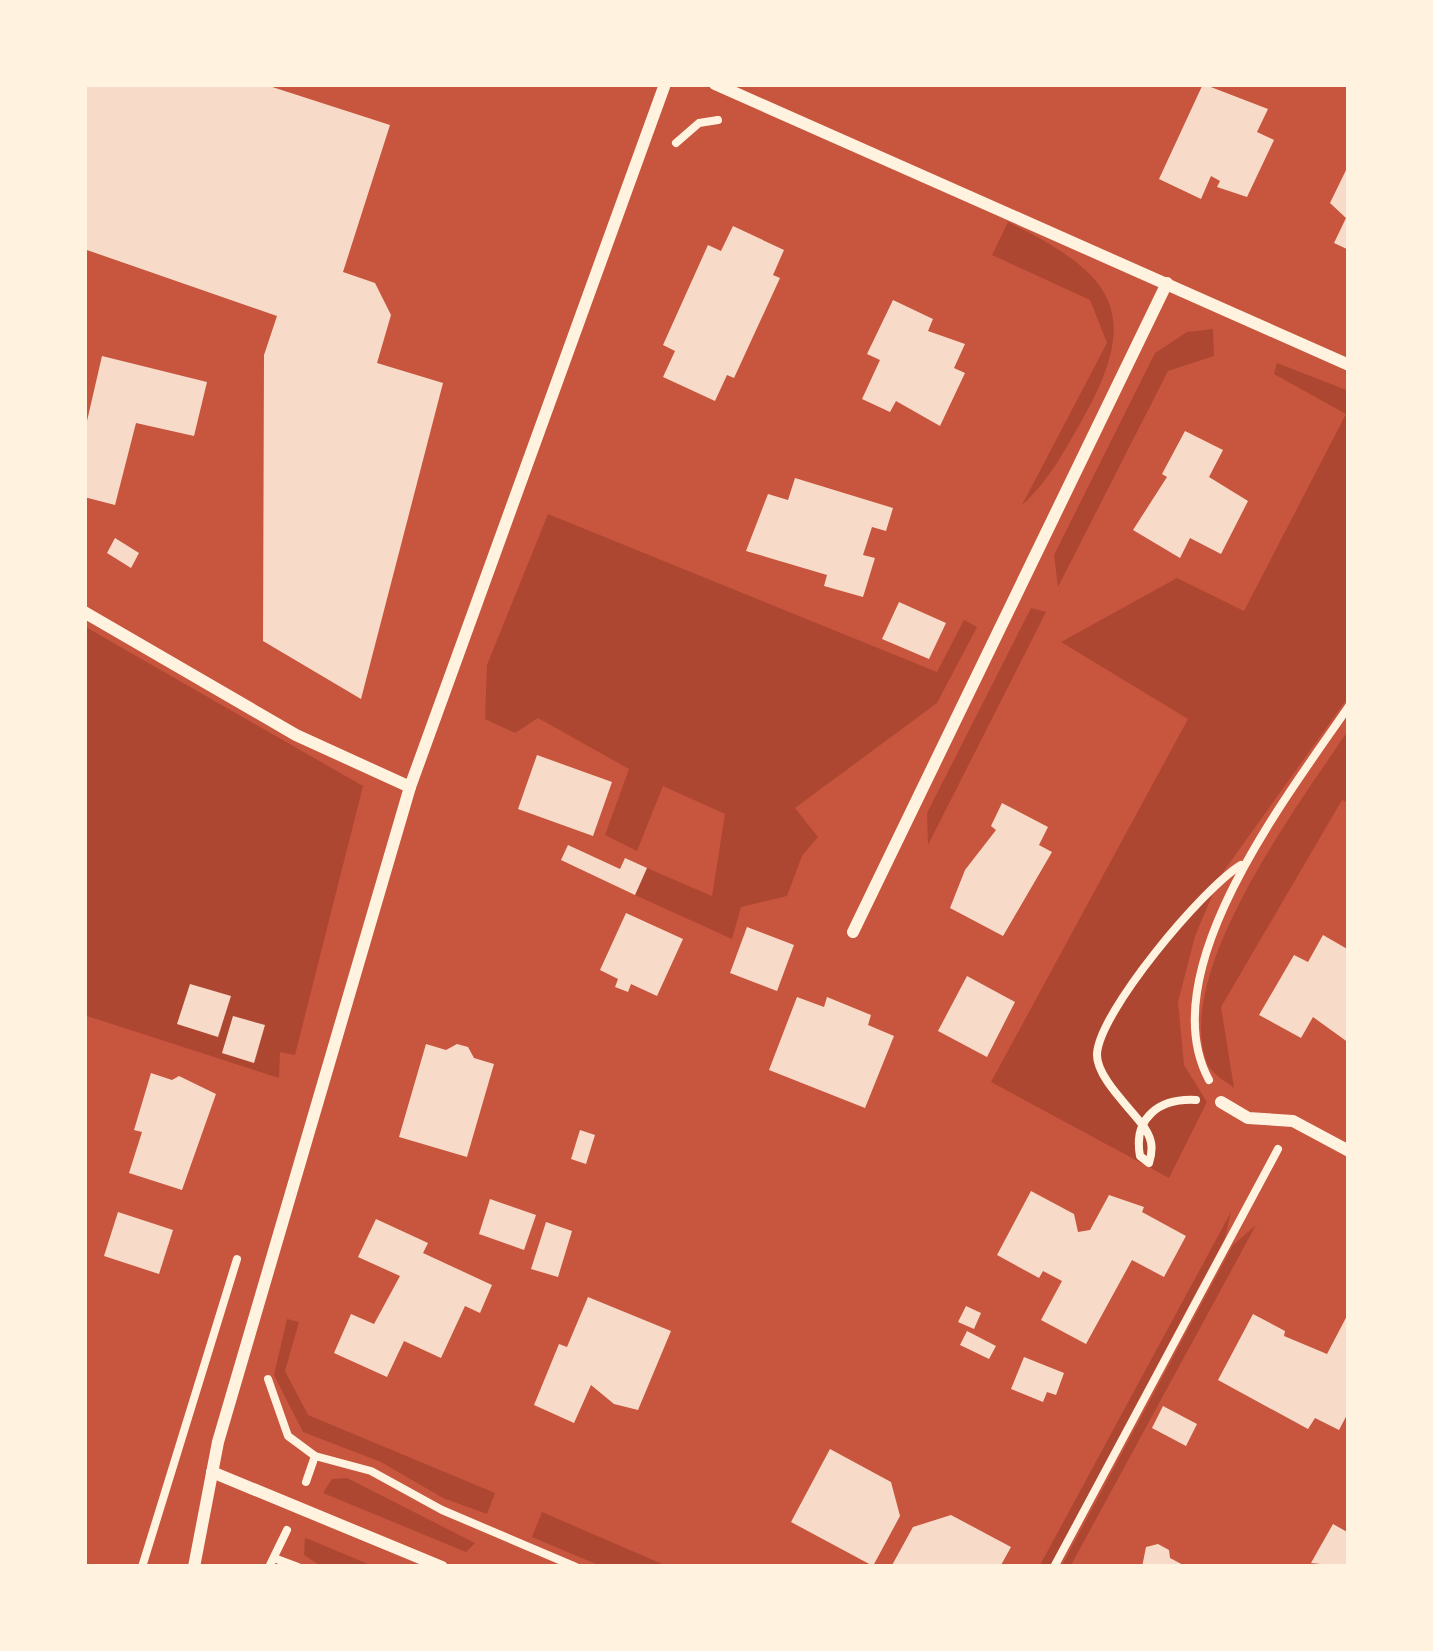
<svg xmlns="http://www.w3.org/2000/svg" width="1433" height="1651" font-family="'Source Sans 3',sans-serif">
  <style>
    .green { fill: #ae4732 }
    .building { fill: #f7dbc8 }
    .lines { fill: none; stroke-linecap: round; stroke-linejoin: round }
    .path { stroke: #fff3e0; stroke-width: 8 }
    .minor { stroke: #fff3e0; stroke-width: 12 }
  </style>
  <rect width="100%" height="100%" fill="#c8553d"/>
  <!-- green -->
  <g class="green">
    <path d="M1008,222C1114,274 1144,312 1081,422C1063,453 1049,481 1022,505L1107,343L1090,300L992,255Z"/>
    <polygon points="1213,329 1214,356 1168,371 1058,587 1054,555 1155,353 1187,332"/>
    <polygon points="1277,363 1349,391 1349,696 1221,875 1195,936 1178,1002 1184,1065 1207,1102 1169,1178 991,1082 1188,719 1061,642 1177,578 1244,611 1346,414 1274,374"/>
    <polygon points="548,514 937,672 964,620 977,627 937,703 795,808 818,837 802,856 787,896 741,907 732,939 635,895 647,868 712,896 725,814 663,786 637,851 605,835 629,769 538,718 515,733 485,719 487,665"/>
    <polygon points="1031,608 1046,612 928,845 927,813"/>
    <polygon points="84,626 363,786 295,1055 280,1052 279,1078 84,1015"/>
    <path d="M1349,729V803L1342,800L1221,1007L1234,1088C1225,1081 1211,1073 1207,1063C1172,972 1300,803 1349,729Z"/>
    <polygon points="1231,1212 1225,1238 1050,1567 1039,1567"/>
    <polygon points="1256,1225 1070,1567 1061,1567 1233,1245"/>
    <polygon points="287,1319 299,1322 285,1371 308,1415 495,1493 487,1514 443,1498 381,1462 303,1432 274,1375"/>
    <polygon points="347,1478 475,1543 466,1552 323,1493 332,1479"/>
    <polygon points="542,1512 669,1567 603,1567 532,1537"/>
    <polygon points="305,1538 306,1538 375,1567 322,1567 304,1555"/>
  </g>
  <!-- building -->
  <g class="building">
    <polygon points="84,84 263,84 390,125 343,272 375,283 391,315 377,363 443,383 361,699 263,641 264,355 277,316 84,249"/>
    <polygon points="1203,84 1268,109 1257,132 1274,140 1247,197 1217,187 1220,181 1211,176 1201,199 1159,179"/>
    <polygon points="1349,164 1349,250 1334,243 1346,218 1330,203"/>
    <polygon points="733,226 784,250 773,275 780,278 734,378 727,375 715,401 663,377 675,351 663,345 708,245 721,251"/>
    <polygon points="893,300 933,319 928,331 965,344 954,368 965,373 940,426 896,401 890,412 862,399 880,360 867,354"/>
    <polygon points="102,356 207,382 194,436 136,423 115,505 84,497 84,434"/>
    <polygon points="1185,431 1223,450 1209,477 1248,501 1221,554 1190,538 1180,558 1133,530 1167,477 1162,474"/>
    <polygon points="795,478 893,508 886,531 872,527 863,555 875,558 863,597 824,586 827,575 746,551 768,494 788,500"/>
    <polygon points="115,538 139,553 131,568 107,553"/>
    <polygon points="899,602 946,623 929,659 882,639"/>
    <polygon points="537,755 612,782 593,836 518,809"/>
    <polygon points="1002,803 1048,827 1039,845 1052,852 1003,936 950,908 965,870 996,830 991,826"/>
    <polygon points="568,845 620,869 625,858 647,868 635,895 561,860"/>
    <polygon points="626,913 683,939 657,996 631,984 628,992 615,987 618,979 600,970"/>
    <polygon points="747,927 794,945 777,991 730,973"/>
    <polygon points="1323,935 1349,950 1349,1043 1313,1017 1301,1038 1259,1015 1294,955 1308,962"/>
    <polygon points="967,976 1015,1002 987,1057 938,1031"/>
    <polygon points="190,984 231,996 218,1037 177,1024"/>
    <polygon points="797,997 824,1007 827,997 871,1015 868,1025 894,1036 865,1108 769,1070"/>
    <polygon points="233,1016 265,1025 254,1063 222,1053"/>
    <polygon points="426,1044 446,1050 457,1044 468,1047 474,1058 494,1064 467,1157 399,1137"/>
    <polygon points="151,1073 172,1080 179,1076 216,1094 182,1190 129,1173 142,1132 134,1130"/>
    <polygon points="580,1130 595,1135 586,1164 571,1159"/>
    <polygon points="1031,1191 1074,1214 1078,1232 1090,1230 1109,1195 1144,1207 1142,1212 1186,1236 1164,1277 1132,1260 1086,1344 1041,1320 1062,1281 1043,1271 1039,1278 997,1255"/>
    <polygon points="490,1199 536,1215 524,1250 479,1234"/>
    <polygon points="118,1212 173,1230 159,1274 104,1256"/>
    <polygon points="376,1219 428,1243 423,1253 492,1285 480,1313 465,1306 441,1358 404,1341 387,1377 334,1353 351,1314 374,1324 400,1276 358,1257"/>
    <polygon points="546,1222 572,1231 558,1277 531,1269"/>
    <polygon points="588,1297 671,1331 638,1410 614,1404 591,1385 574,1423 534,1405 559,1344 567,1347"/>
    <polygon points="966,1306 981,1313 974,1329 958,1322"/>
    <polygon points="1349,1312 1349,1411 1339,1430 1315,1418 1308,1429 1218,1380 1253,1314 1285,1331 1284,1336 1327,1354"/>
    <polygon points="967,1331 996,1346 989,1359 960,1345"/>
    <polygon points="1024,1357 1064,1373 1056,1395 1047,1392 1043,1402 1011,1389"/>
    <polygon points="1163,1406 1197,1424 1186,1446 1152,1428"/>
    <polygon points="830,1449 891,1482 900,1516 873,1566 791,1522"/>
    <polygon points="951,1515 1011,1547 1000,1567 891,1567 913,1527"/>
    <polygon points="1333,1524 1349,1533 1349,1567 1311,1563"/>
    <polygon points="1158,1544 1169,1550 1170,1558 1187,1567 1142,1567 1146,1547"/>
  </g>
  <g class="lines">
    <!-- path -->
    <g class="path">
      <polyline points="676,143 699,123 718,120"/>
      <path d="M1209,1080C1150,971 1289,794 1349,706"/>
      <path d="M1196,1100C1159,1098 1133,1118 1140,1156L1149,1163C1154,1147 1152,1137 1141,1123C1128,1106 1096,1076 1097,1054C1099,1012 1203,888 1241,865"/>
      <polyline points="268,1379 288,1436 315,1456 306,1482"/>
      <polyline points="315,1456 371,1471 442,1510 576,1567"/>
      <polyline points="274,1558 298,1567"/>
      <polyline points="142,1567 237,1259"/>
      <polyline points="269,1567 287,1530"/>
      <polyline points="1054,1567 1278,1149"/>
    </g>
    <!-- minor -->
    <g class="minor">
      <polyline points="715,84 1349,365"/>
      <polyline points="84,612 296,735 410,787"/>
      <polyline points="853,932 1167,283"/>
      <polyline points="1221,1102 1248,1118 1293,1121 1349,1151"/>
      <polyline points="212,1472 442,1567"/>
      <polyline points="194,1567 218,1442 410,787 665,84"/>
    </g>
  </g>
  <!-- border -->
  <rect width="1433" height="1651" fill="none" stroke="#fff3e0" stroke-width="174"/>
</svg>
